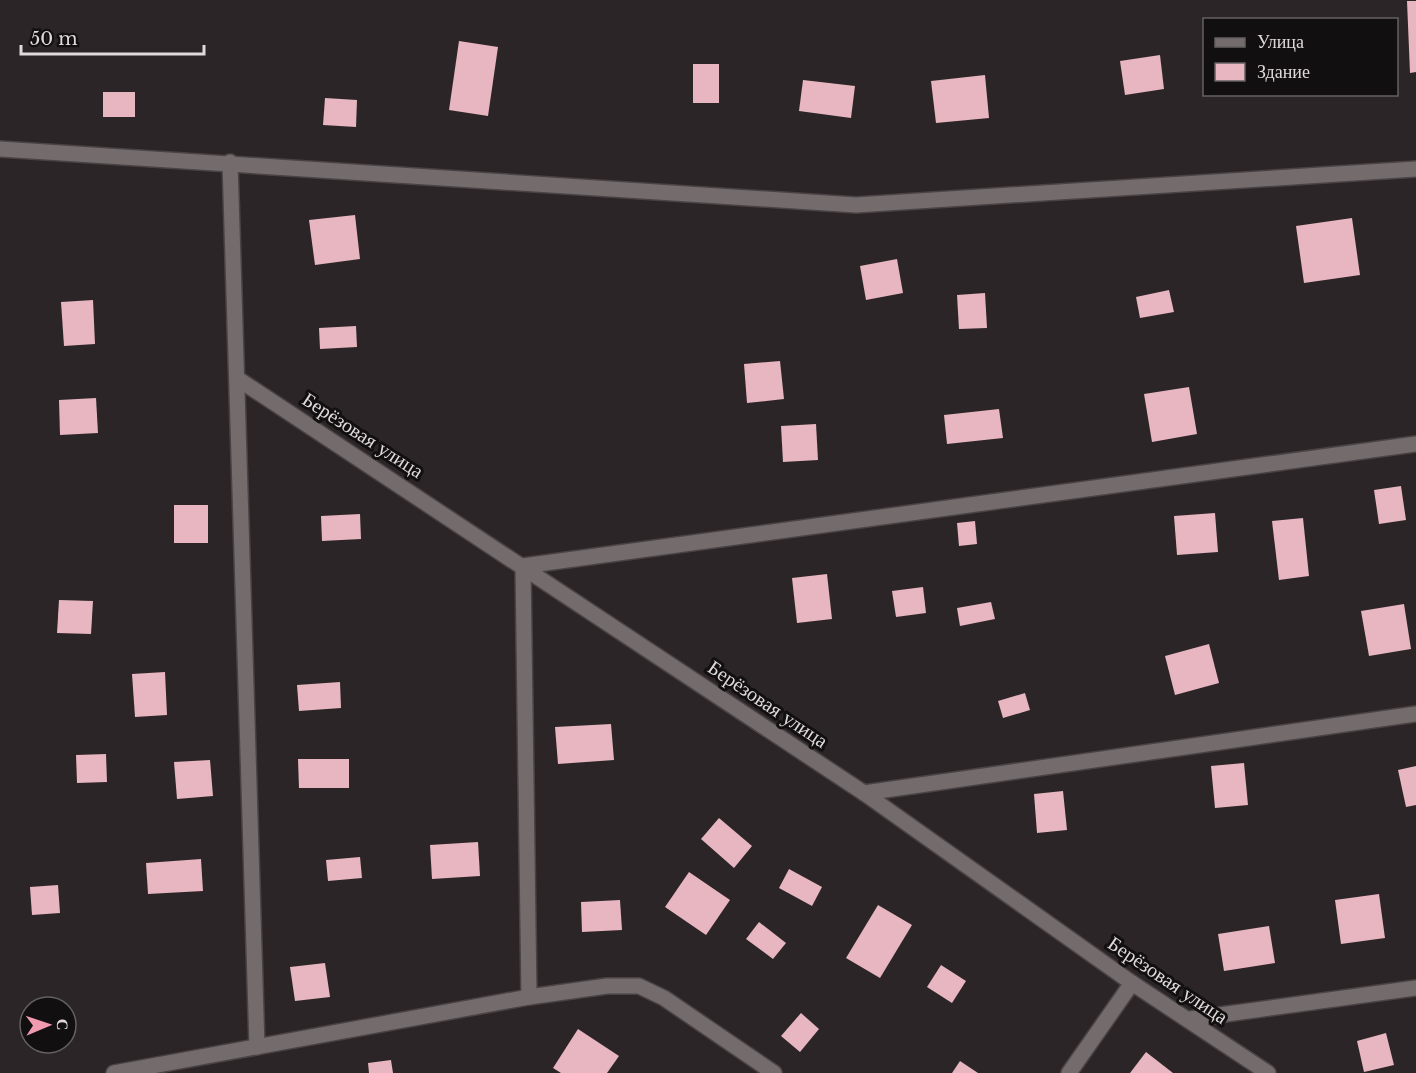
<svg xmlns="http://www.w3.org/2000/svg" width="1416" height="1073" font-family="'Libre Baskerville',serif">
  <style>
    .building { fill: #e7b6c0 }
    .lines { fill: none; stroke-linecap: round; stroke-linejoin: round }
    .minor-casing { stroke: #494345; stroke-width: 18 }
    .minor { stroke: #736b6c; stroke-width: 15 }
    .labels { text-anchor: middle; stroke-width: 6; stroke-linejoin: round; paint-order: stroke }
    .street-label { font-size: 20px; fill: #ded9da; stroke: #120f10 }
  </style>
  <rect width="100%" height="100%" fill="#2c2527"/>
  <!-- building -->
  <g class="building">
    <polygon points="1407,1 1416,1 1416,72 1410,73"/>
    <polygon points="459,41 498,47 488,116 449,110"/>
    <polygon points="1160,55 1164,89 1125,95 1120,61"/>
    <rect x="693" y="64" width="26" height="39"/>
    <polygon points="985,75 989,118 936,123 931,81"/>
    <polygon points="803,80 855,86 851,118 799,111"/>
    <rect x="103" y="92" width="32" height="25"/>
    <polygon points="325,98 357,100 356,127 323,125"/>
    <polygon points="355,215 360,259 315,265 309,220"/>
    <polygon points="1352,218 1360,275 1304,283 1296,226"/>
    <polygon points="897,259 903,293 866,300 860,266"/>
    <polygon points="1169,290 1174,312 1140,318 1136,297"/>
    <polygon points="985,293 987,328 959,329 957,295"/>
    <polygon points="93,300 95,344 64,346 61,302"/>
    <polygon points="356,326 357,347 320,349 319,328"/>
    <polygon points="780,361 784,399 747,403 744,364"/>
    <polygon points="1189,387 1197,434 1152,442 1144,394"/>
    <polygon points="96,398 98,433 60,435 59,400"/>
    <polygon points="999,409 1003,438 947,444 944,415"/>
    <polygon points="816,424 818,460 783,462 781,426"/>
    <polygon points="1401,486 1406,520 1379,524 1374,490"/>
    <rect x="174" y="505" width="34" height="38"/>
    <polygon points="1215,513 1218,552 1177,555 1174,516"/>
    <polygon points="360,514 361,539 322,541 321,516"/>
    <polygon points="1303,518 1309,576 1279,580 1272,521"/>
    <polygon points="975,521 977,544 959,546 957,523"/>
    <polygon points="827,574 832,619 797,623 792,578"/>
    <polygon points="923,587 926,613 896,617 892,591"/>
    <polygon points="59,600 93,601 91,634 57,633"/>
    <polygon points="991,602 995,619 960,626 957,608"/>
    <polygon points="1404,604 1411,649 1369,656 1361,611"/>
    <polygon points="1209,644 1219,683 1175,695 1165,656"/>
    <polygon points="165,672 167,715 135,717 132,674"/>
    <polygon points="340,682 341,708 299,711 297,685"/>
    <polygon points="1025,693 1030,710 1003,718 998,701"/>
    <polygon points="611,724 614,760 558,764 555,727"/>
    <polygon points="106,754 107,782 77,783 76,755"/>
    <polygon points="298,759 349,759 349,788 299,788"/>
    <polygon points="210,760 213,796 177,799 174,762"/>
    <polygon points="1244,763 1248,805 1215,808 1211,766"/>
    <polygon points="1416,766 1416,805 1406,807 1398,770"/>
    <polygon points="1063,791 1067,830 1037,833 1034,794"/>
    <polygon points="719,818 752,846 734,868 701,839"/>
    <polygon points="478,842 480,876 432,879 430,845"/>
    <polygon points="360,857 362,878 328,881 326,860"/>
    <polygon points="201,859 203,891 148,894 146,863"/>
    <polygon points="789,869 822,887 812,906 779,888"/>
    <polygon points="689,872 730,900 706,935 665,907"/>
    <polygon points="58,885 60,913 32,915 30,887"/>
    <polygon points="1379,894 1385,938 1341,944 1335,900"/>
    <polygon points="620,900 622,930 582,932 581,902"/>
    <polygon points="878,905 912,925 880,978 846,958"/>
    <polygon points="759,922 786,943 773,959 746,939"/>
    <polygon points="1269,926 1275,963 1224,971 1218,934"/>
    <polygon points="325,963 330,997 295,1001 290,967"/>
    <polygon points="941,965 966,981 952,1003 927,987"/>
    <polygon points="801,1013 819,1029 800,1052 781,1036"/>
    <polygon points="578,1029 619,1056 607,1073 561,1073 553,1068"/>
    <polygon points="1386,1033 1394,1065 1364,1072 1357,1041"/>
    <polygon points="1146,1052 1173,1073 1130,1073"/>
    <polygon points="391,1060 393,1073 369,1073 368,1063"/>
    <polygon points="960,1061 978,1073 952,1073"/>
  </g>
  <g class="lines">
    <!-- minor casing -->
    <g class="minor-casing">
      <g id="minor">
        <polyline points="0,149 856,205 1416,169"/>
        <polyline points="230,162 257,1047"/>
        <polyline points="238,379 864,793 1132,983 1268,1073"/>
        <polyline points="864,793 1416,714"/>
        <polyline points="529,997 523,566 1416,444"/>
        <polyline points="1190,1019 1416,988"/>
        <polyline points="114,1073 529,997 607,986 639,986 664,998 774,1073"/>
        <polyline points="1069,1073 1132,983"/>
      </g>
    </g>
    <!-- minor -->
    <use href="#minor" class="minor"/>
  </g>
  <g class="labels">
    <!-- street labels -->
    <g class="street-label">
      <text transform="translate(363 435) rotate(33)" y="7">Берёзовая улица</text>
      <text transform="translate(768 704) rotate(34)" y="7">Берёзовая улица</text>
      <text transform="translate(1168 980) rotate(34)" y="7">Берёзовая улица</text>
    </g>
  </g>
  <!-- legend -->
  <rect x="1203" y="18" width="195" height="78" fill="#120f10" stroke="#646061" stroke-width="1.5"/>
  <rect x="1215" y="38" width="30" height="9" fill="#736b6c" stroke="#646061" stroke-width="1.5"/>
  <text x="1257" y="48" font-size="18" fill="#ded9da">Улица</text>
  <rect x="1215" y="63" width="30" height="18" fill="#e7b6c0" stroke="#646061" stroke-width="1.5"/>
  <text x="1257" y="78" font-size="18" fill="#ded9da">Здание</text>
  <!-- north arrow -->
  <g transform="translate(48 1025) rotate(88)"><circle r="28" fill="#120f10" stroke="#646061" stroke-width="1.5"/>
  <path d="M0-4.5L10 22L0 15L-10 22Z" fill="#f29aaf"/>
  <text y="-9" font-size="16" font-weight="bold" text-anchor="middle" fill="#ded9da">С</text>
  </g>
  <!-- scale -->
  <path d="M21 45v9h183v-9" fill="none" stroke="#ded9da" stroke-width="3"/>
  <text x="30" y="45" font-size="18" fill="#ded9da" stroke="#120f10" stroke-width="4.5" paint-order="stroke">50 m</text>
</svg>
